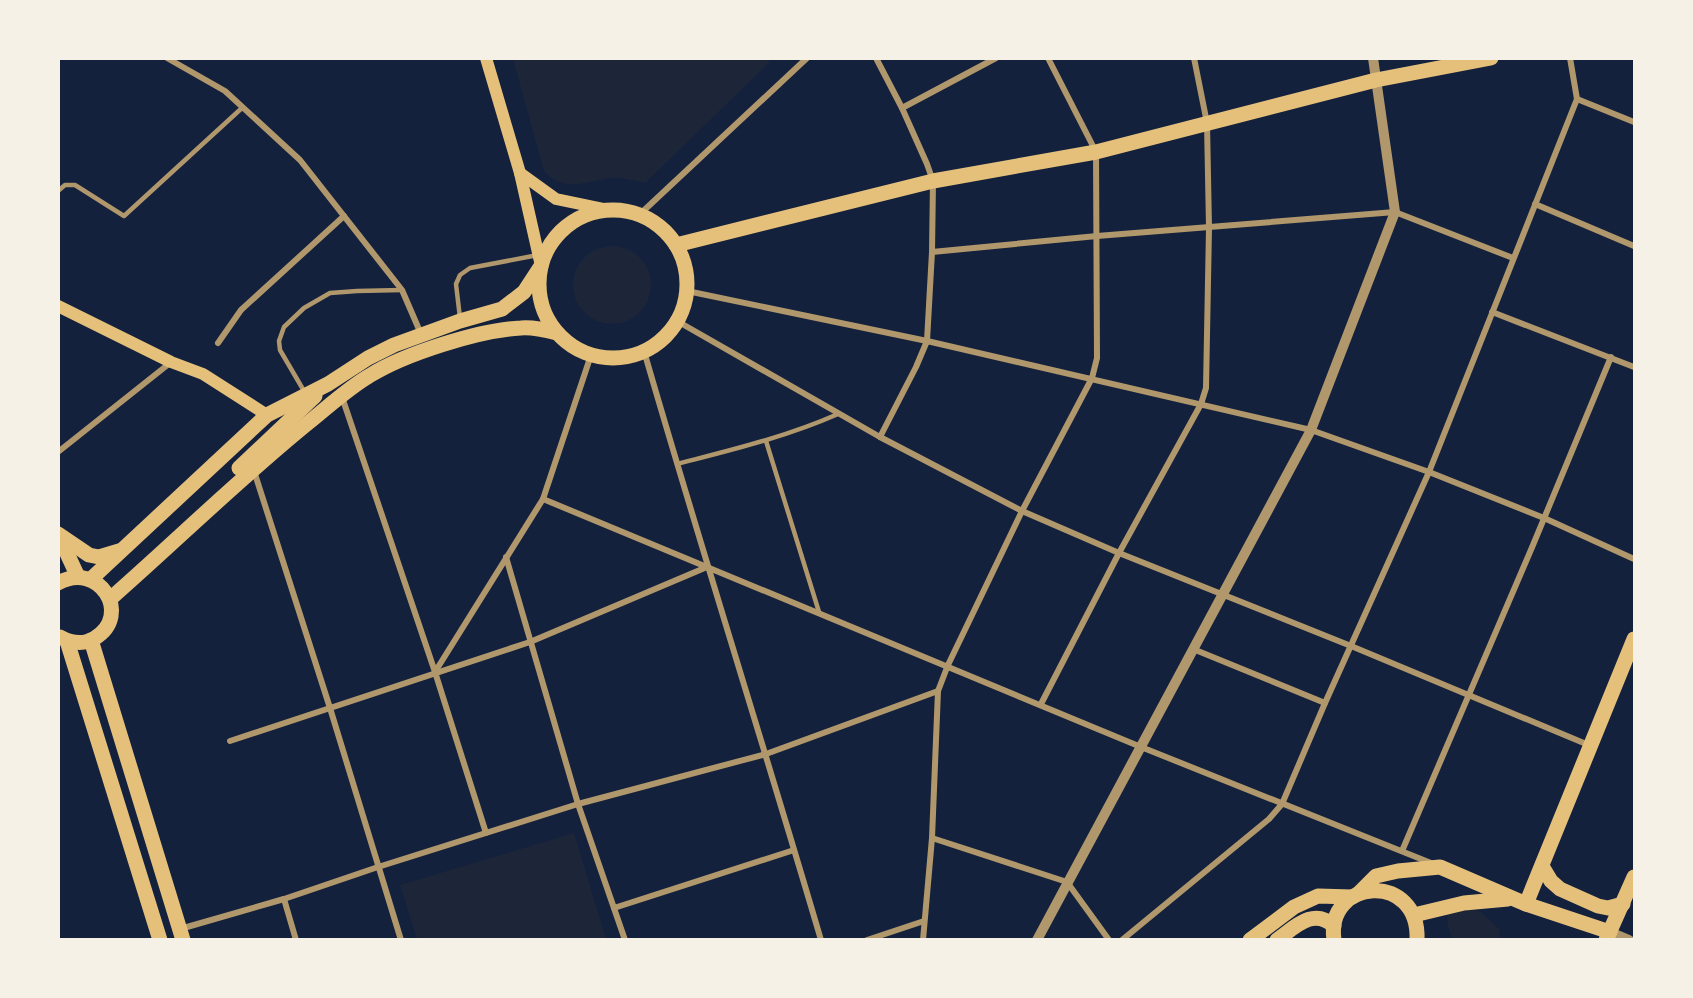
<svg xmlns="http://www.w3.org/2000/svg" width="1693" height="998" font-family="'IBM Plex Serif',serif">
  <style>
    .green { fill: #1d2539 }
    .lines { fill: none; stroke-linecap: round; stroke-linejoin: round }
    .service { stroke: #b1986c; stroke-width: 4.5 }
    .minor { stroke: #b1986c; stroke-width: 6 }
    .tertiary { stroke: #b1986c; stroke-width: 10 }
    .secondary { stroke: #e5c07b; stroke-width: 12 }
    .primary { stroke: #e5c07b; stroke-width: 15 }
  </style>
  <rect width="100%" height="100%" fill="#14213d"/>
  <!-- green -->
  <g class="green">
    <path d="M766,58L770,62L645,183C635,181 622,177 612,178C585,181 566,194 544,171L513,59Z"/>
    <circle cx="612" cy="285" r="39"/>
    <polygon points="574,833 606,939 417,939 400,885"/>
    <polygon points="1459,906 1481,912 1499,929 1500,939 1452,939 1448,926 1447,914"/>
  </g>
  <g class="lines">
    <!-- service -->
    <g class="service">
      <polyline points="58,191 65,185 75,185 124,216 243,107"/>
      <polyline points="460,318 456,284 460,275 470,268 538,255"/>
      <polyline points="304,391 280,350 279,341 284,327 304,308 330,293 357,291 402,290"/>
      <polyline points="766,441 819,612"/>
      <path d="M677,464C731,450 786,437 838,414"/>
    </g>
    <!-- minor -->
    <g class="minor">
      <polyline points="167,58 225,91 300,160 402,290 421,334"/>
      <polyline points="876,58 902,108 927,164 933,181 932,252 927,341 916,367 880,437"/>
      <polyline points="1570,58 1577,99"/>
      <polyline points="1577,99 1634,122"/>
      <polyline points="902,108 996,58"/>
      <polyline points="1535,204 1634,246"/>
      <polyline points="639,215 807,58"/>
      <polyline points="932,252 1097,236 1395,212 1513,258"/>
      <polyline points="687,291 927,341 1311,430 1429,472 1544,518 1634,559"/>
      <polyline points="1492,312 1634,367"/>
      <polyline points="677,321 880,437 1022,511 1119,553 1351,646 1591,746"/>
      <polyline points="218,343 241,310 344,216"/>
      <path d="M644,351C701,548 763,743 821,940"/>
      <polyline points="342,397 435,672 486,833"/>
      <polyline points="58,452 170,363"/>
      <polyline points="254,471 330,708 401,940"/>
      <polyline points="543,499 1141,747 1431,863"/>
      <polyline points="506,557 578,804 625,940"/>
      <polyline points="1193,649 1325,703"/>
      <polyline points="435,672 543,499 591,355"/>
      <polyline points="1041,704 1119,553 1201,404 1206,388 1209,228 1207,123 1194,58"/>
      <polyline points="230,741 530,642 707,567"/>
      <polyline points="932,838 1067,882 1109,940"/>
      <polyline points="1402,851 1533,545 1611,357"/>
      <polyline points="284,899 296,940"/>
      <polyline points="614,908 794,850"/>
      <polyline points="180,929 284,899 378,867 578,804 766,754 938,691"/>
      <polyline points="867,940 924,921"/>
      <polyline points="923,940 932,838 938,691 948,665 1022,511 1092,378 1097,358 1096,152 1048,58"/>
      <polyline points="1122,940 1269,819 1282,804 1325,703 1429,472 1577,99"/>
    </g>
    <!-- tertiary -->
    <g class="tertiary">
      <polyline points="1610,932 1629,940"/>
      <polyline points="1037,940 1311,430 1395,212 1373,58"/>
    </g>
    <!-- secondary -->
    <g class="secondary">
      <polyline points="486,58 520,173 541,266"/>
      <polyline points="520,173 556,199 609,210"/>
      <polyline points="58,306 171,362 203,374 267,415"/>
    </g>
    <!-- primary -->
    <g class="primary">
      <circle cx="613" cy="284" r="74"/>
      <polyline points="676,245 933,181 1096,152 1376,80 1491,58"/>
      <polyline points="239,468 315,396"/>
      <polyline points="58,534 89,555 99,557 119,551"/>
      <polyline points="59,536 78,577"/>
      <polyline points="91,579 267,415 328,384 368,358 394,345 460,321 502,309 524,292 541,266"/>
      <path d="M58,583C99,560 133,615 95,638C84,645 71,643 60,637"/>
      <path d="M110,599C176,541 239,479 308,423C328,407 347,389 369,376C404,354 479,330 521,328C533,327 545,330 557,333"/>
      <polyline points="91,640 183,940"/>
      <polyline points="67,641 160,940"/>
      <polyline points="1542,866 1551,881 1560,889 1598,906 1608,908 1623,904"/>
      <polyline points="1358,894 1376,876 1398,871 1440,867 1526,904 1610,932"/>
      <polyline points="1526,904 1634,639"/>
      <polyline points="1414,915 1464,903 1508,899"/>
      <polyline points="1250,940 1294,907 1318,896 1352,897"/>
      <path d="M1277,940C1295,927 1313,907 1334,926"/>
      <path d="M1334,940C1325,878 1420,871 1417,940"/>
      <polyline points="1606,940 1634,877"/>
    </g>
  </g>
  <!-- border -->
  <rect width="1693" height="998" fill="none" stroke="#f6f1e7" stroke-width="120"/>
</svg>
